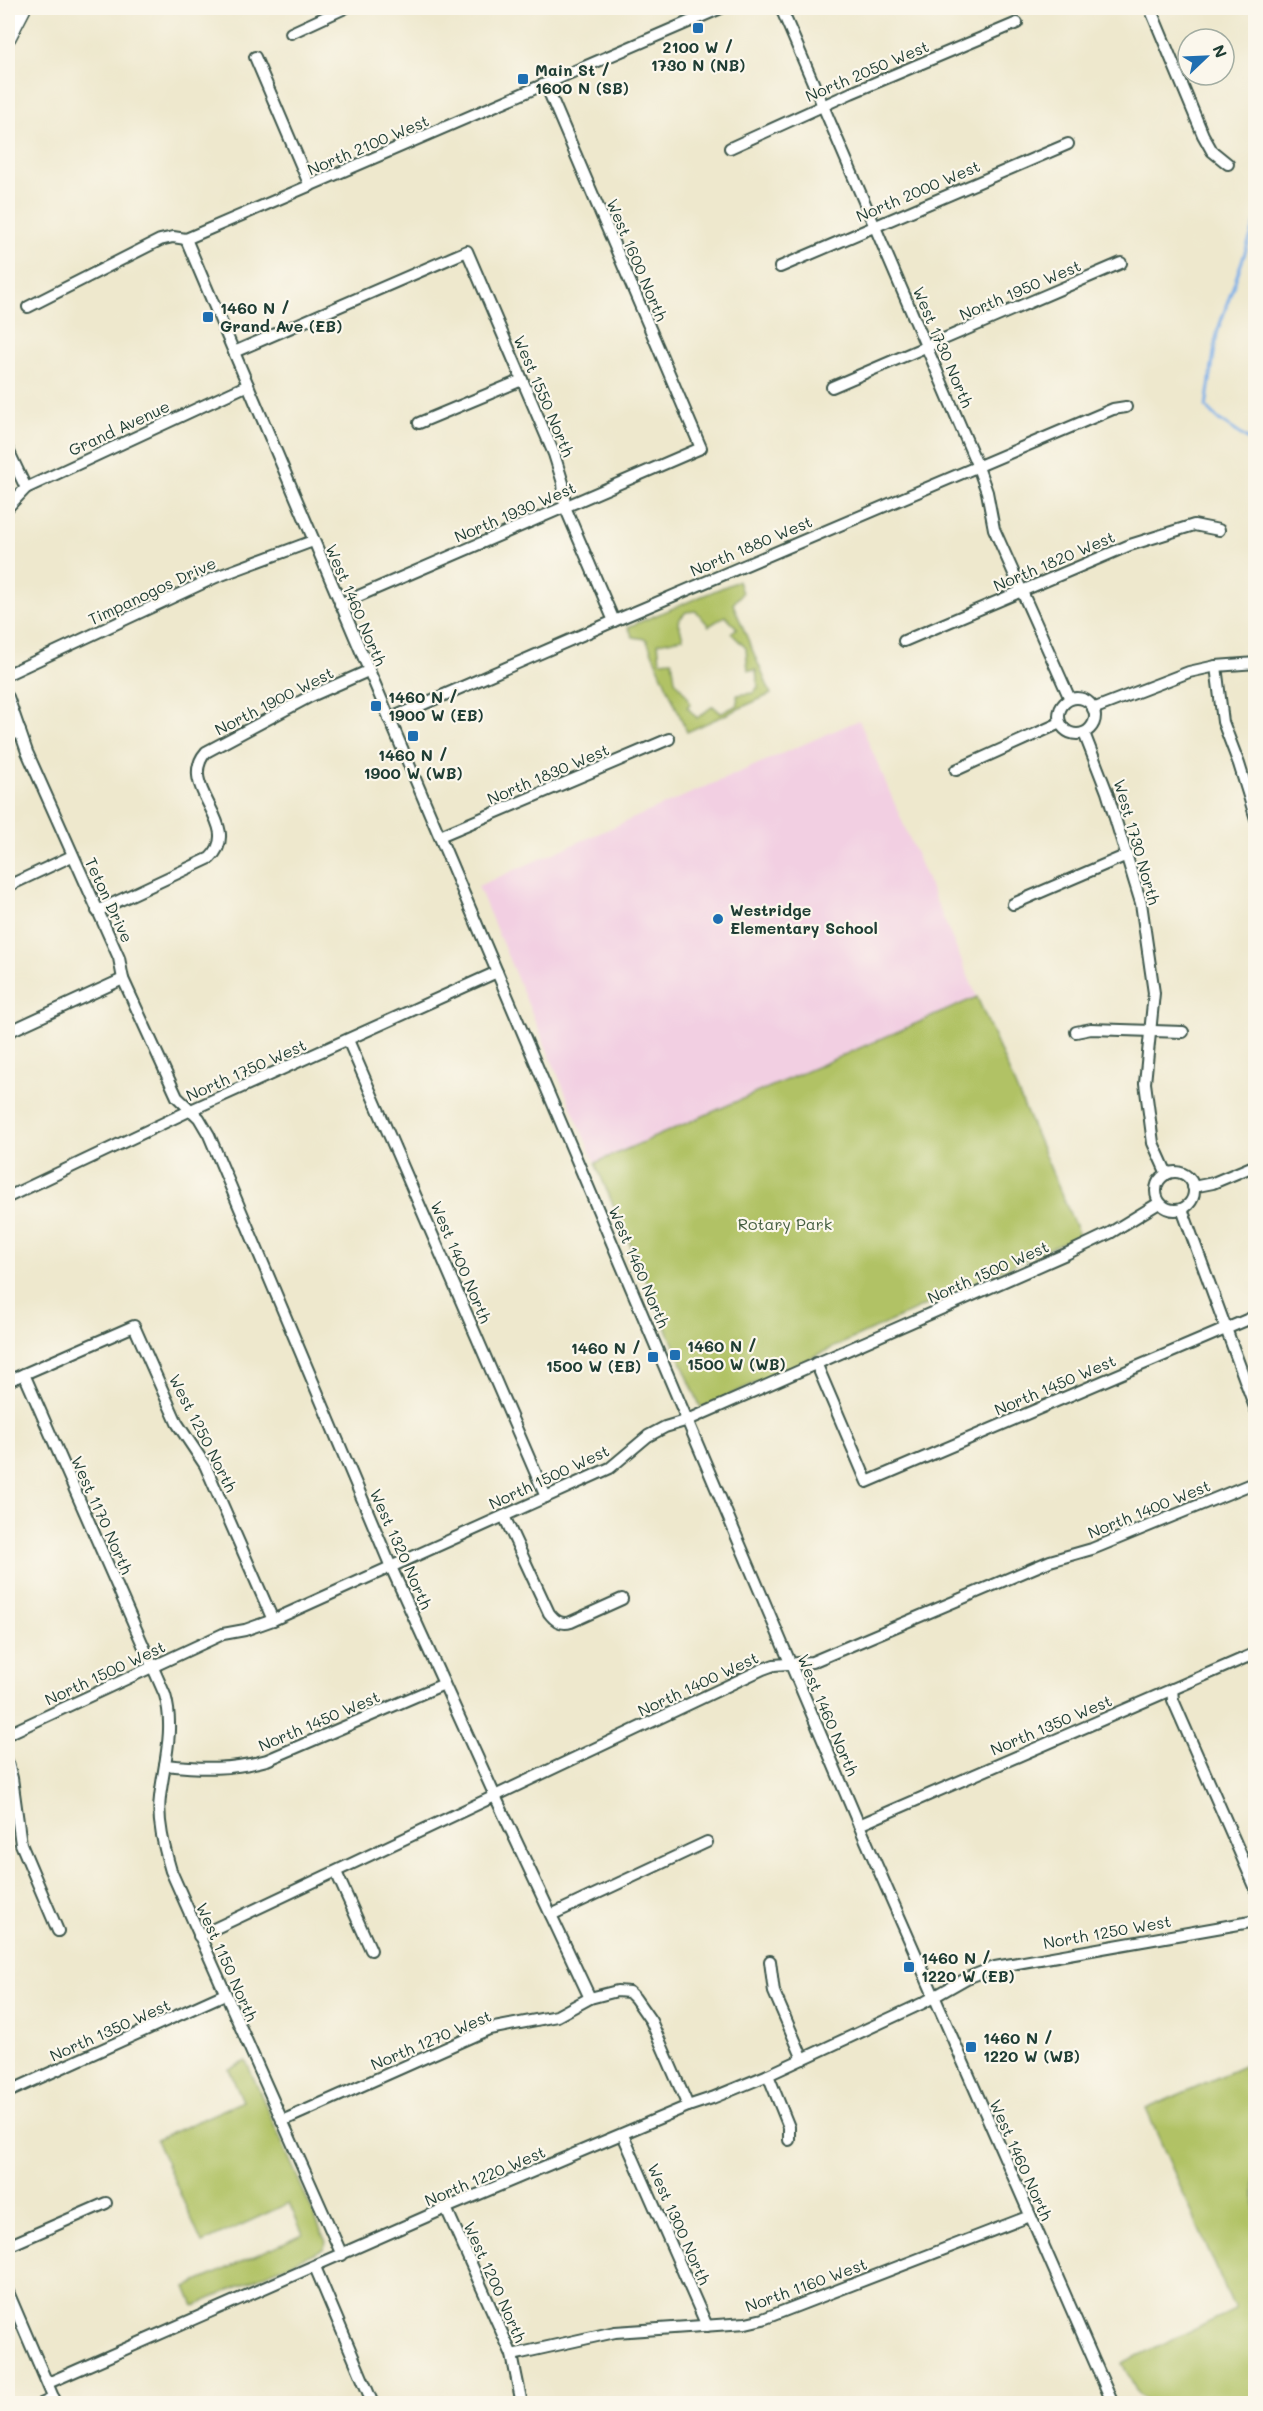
<svg xmlns="http://www.w3.org/2000/svg" width="1263" height="2411" font-family="Mali,sans-serif">
  <style>
    .built { fill: #f2cfe2 }
    .green { fill: #b1c265; stroke: #68804c; stroke-width: 1.5; fill-rule: evenodd }
    .lines { fill: none; stroke-linecap: round; stroke-linejoin: round }
    .stream { stroke: #7bafe8; stroke-width: 3 }
    .minor-casing { stroke: #3e574b; stroke-width: 14 }
    .highway-casing { stroke: #3e574b; stroke-width: 18 }
    .minor { stroke: #fff; stroke-width: 10 }
    .highway { stroke: #fff; stroke-width: 15 }
    .poi-dot { fill: #1f6fb2; stroke: #fbf7ec; stroke-width: 2 }
    .labels { text-anchor: middle; stroke-width: 4.5; stroke-linejoin: round; paint-order: stroke }
    .poi-label { font-size: 16px; font-weight: bold; fill: #1f3d34; stroke: #fbf7ec; text-anchor: start }
    .street-label { font-size: 16px; fill: #1f3d34; stroke: #fbf7ec }
    .park-label { font-size: 16px; fill: #445e40; stroke: #fbf7ec }
  </style>
  <rect width="100%" height="100%" fill="#fbf7ec"/>
  <filter id="ink" filterUnits="userSpaceOnUse"><feTurbulence type="fractalNoise" baseFrequency=".0167" numOctaves="2"/><feDisplacementMap in="SourceGraphic" scale="12" xChannelSelector="R" yChannelSelector="G"/><feConvolveMatrix kernelMatrix="1 2 1 2 8 2 1 2 1" color-interpolation-filters="sRGB"/></filter>
  <filter id="wash" filterUnits="userSpaceOnUse"><feTurbulence type="fractalNoise" baseFrequency=".008" numOctaves="4" result="noise"/><feDisplacementMap in="SourceGraphic" scale="24" xChannelSelector="R" yChannelSelector="G"/><feGaussianBlur stdDeviation="1.35" result="paint"/><feColorMatrix in="noise" values="0 0 0 0 0 0 0 0 0 0 0 0 0 0 0 0 0 1.4 0 .05"/><feComposite in="paint" operator="in"/></filter>
  <g filter="url(#wash)">
    <rect width="100%" height="100%" fill="#eee8cd"/>
    <!-- built -->
    <polygon class="built" points="859,720 977,997 595,1163 478,886"/>
    <!-- green -->
    <g class="green">
      <path d="M738,581L742,593L733,604L771,694L687,732L646,639L633,637L628,627ZM696,611L709,626L725,616L737,628L731,633L746,648L748,670H756L758,687L753,693L737,695L738,705L721,713L713,706L697,718L687,707L690,704L688,697L675,680L672,660L660,661L658,643L683,638L678,621L686,612Z"/>
      <polygon points="977,997 1079,1235 701,1408 595,1163"/>
      <polygon points="246,2061 326,2242 323,2249 194,2306 186,2287 303,2234 289,2203 202,2243 156,2140 243,2101 229,2069"/>
      <polygon points="1255,2061 1255,2403 1150,2403 1138,2394 1122,2363 1235,2310 1146,2109"/>
    </g>
    <g class="lines">
      <!-- stream -->
      <polyline class="stream" points="1256,221 1217,333 1206,407 1218,419 1256,445"/>
    </g>
  </g>
  <g filter="url(#ink)">
    <g class="lines">
      <!-- minor casing -->
      <g class="minor-casing">
        <g id="minor">
          <polyline points="781,8 978,467 987,492 994,529 1070,699"/>
          <polyline points="1150,8 1203,135 1212,151 1228,164"/>
          <polyline points="291,33 345,8"/>
          <polyline points="255,57 310,186"/>
          <polyline points="730,148 851,93 1017,23"/>
          <polyline points="186,239 859,1825 1113,2404"/>
          <polyline points="780,267 1068,144"/>
          <polyline points="28,307 160,240 173,237 186,239 721,8"/>
          <polyline points="234,352 467,251 554,454 563,483 565,507 614,621"/>
          <polyline points="832,387 1121,263"/>
          <polyline points="419,423 522,380"/>
          <polyline points="8,450 26,488"/>
          <polyline points="8,507 26,488 248,385"/>
          <polyline points="340,604 701,448 546,85"/>
          <polyline points="904,641 1130,545 1194,525 1219,530"/>
          <polyline points="1216,666 1223,722 1239,764 1256,819"/>
          <polyline points="8,674 216,577 313,541"/>
          <polyline points="8,697 27,752 119,958 123,979 177,1097 199,1118 209,1135 391,1567 495,1796 590,1998"/>
          <circle cx="1077" cy="716" r="18"/>
          <polyline points="1093,709 1189,672 1216,666 1256,663"/>
          <polyline points="389,719 614,621 1113,409 1126,407"/>
          <polyline points="1084,733 1107,792 1141,903 1154,993 1145,1083 1153,1143 1167,1174"/>
          <polyline points="8,737 20,731"/>
          <polyline points="956,770 1060,723"/>
          <polyline points="440,836 669,739"/>
          <polyline points="8,886 72,856"/>
          <polyline points="1013,904 1127,855"/>
          <path d="M97,911L210,858C245,825 175,787 206,752L309,697L368,671"/>
          <polyline points="8,1032 123,979"/>
          <polyline points="1076,1032 1091,1029 1183,1032"/>
          <polyline points="348,1040 546,1497"/>
          <circle cx="1175" cy="1191" r="19"/>
          <polyline points="1193,1187 1213,1183 1256,1165"/>
          <polyline points="8,1197 191,1110 497,972"/>
          <polyline points="1182,1209 1256,1410"/>
          <polyline points="816,1363 867,1482 1256,1316"/>
          <path d="M24,1374L165,1695C175,1729 164,1763 160,1797C157,1821 164,1847 171,1871L342,2255"/>
          <polyline points="8,1381 134,1326 177,1423 205,1465 273,1620"/>
          <path d="M504,1516L549,1613C555,1621 561,1625 571,1622L622,1599"/>
          <polyline points="1172,1689 1173,1700 1256,1889"/>
          <polyline points="8,1734 223,1634 245,1630 273,1620 610,1468 648,1436 665,1427 688,1420 1066,1254 1110,1233 1159,1203"/>
          <polyline points="8,1763 12,1778 21,1844 58,1931"/>
          <path d="M165,1765C203,1769 230,1770 267,1760L444,1684"/>
          <polyline points="859,1825 1256,1653"/>
          <polyline points="336,1872 371,1950"/>
          <polyline points="551,1915 707,1842"/>
          <polyline points="199,1936 763,1669 774,1665 812,1662 1050,1561 1092,1549 1256,1482"/>
          <polyline points="770,1961 774,1992 803,2059"/>
          <polyline points="768,2075 789,2127 789,2140"/>
          <polyline points="8,2092 225,1994"/>
          <polyline points="282,2121 489,2029 557,2016 590,1998 617,1991 629,1992 635,1998 651,2021 688,2106"/>
          <polyline points="623,2135 707,2326"/>
          <polyline points="446,2208 512,2355 522,2404"/>
          <polyline points="8,2246 106,2203"/>
          <polyline points="315,2267 373,2404"/>
          <polyline points="8,2292 56,2404"/>
          <polyline points="512,2355 615,2332 746,2323 763,2319 1030,2216"/>
          <polyline points="48,2383 446,2208 688,2106 712,2098 768,2075 923,2003 967,1978 995,1967 1256,1921"/>
          <polyline points="41,2404 54,2398"/>
        </g>
      </g>
      <!-- highway casing -->
      <g class="highway-casing">
        <polyline id="highway" points="8,37 23,8"/>
      </g>
      <!-- minor -->
      <use href="#minor" class="minor"/>
      <!-- highway -->
      <use href="#highway" class="highway"/>
    </g>
  </g>
  <!-- markers -->
  <g class="poi-dot">
    <rect x="692" y="22" width="12" height="12" rx="3"/>
    <rect x="517" y="73" width="12" height="12" rx="3"/>
    <rect x="202" y="311" width="12" height="12" rx="3"/>
    <rect x="370" y="700" width="12" height="12" rx="3"/>
    <rect x="407" y="730" width="12" height="12" rx="3"/>
    <circle cx="718" cy="919" r="6"/>
    <rect x="669" y="1349" width="12" height="12" rx="3"/>
    <rect x="647" y="1351" width="12" height="12" rx="3"/>
    <rect x="903" y="1961" width="12" height="12" rx="3"/>
    <rect x="965" y="2041" width="12" height="12" rx="3"/>
  </g>
  <g class="labels">
    <!-- poi labels -->
    <g class="poi-label">
      <text x="698" y="53" text-anchor="middle">2100 W /<tspan x="698" dy="18">1730 N (NB)</tspan></text>
      <text x="535" y="76">Main St /<tspan x="535" dy="18">1600 N (SB)</tspan></text>
      <text x="220" y="314">1460 N /<tspan x="220" dy="18">Grand Ave (EB)</tspan></text>
      <text x="388" y="703">1460 N /<tspan x="388" dy="18">1900 W (EB)</tspan></text>
      <text x="413" y="761" text-anchor="middle">1460 N /<tspan x="413" dy="18">1900 W (WB)</tspan></text>
      <text x="730" y="916">Westridge<tspan x="730" dy="18">Elementary School</tspan></text>
      <text x="687" y="1352">1460 N /<tspan x="687" dy="18">1500 W (WB)</tspan></text>
      <text x="641" y="1354" text-anchor="end">1460 N /<tspan x="641" dy="18">1500 W (EB)</tspan></text>
      <text x="921" y="1964">1460 N /<tspan x="921" dy="18">1220 W (EB)</tspan></text>
      <text x="983" y="2044">1460 N /<tspan x="983" dy="18">1220 W (WB)</tspan></text>
    </g>
    <!-- street labels -->
    <g class="street-label">
      <text transform="translate(867 71) rotate(-23)" y="6">North 2050 West</text>
      <text transform="translate(368 145) rotate(-23)" y="6">North 2100 West</text>
      <text transform="translate(918 191) rotate(-23)" y="6">North 2000 West</text>
      <text transform="translate(637 260) rotate(67)" y="6">West 1600 North</text>
      <text transform="translate(1020 290) rotate(-23)" y="6">North 1950 West</text>
      <text transform="translate(943 347) rotate(67)" y="6">West 1730 North</text>
      <text transform="translate(544 396) rotate(67)" y="6">West 1550 North</text>
      <text transform="translate(119 428) rotate(-25)" y="6">Grand Avenue</text>
      <text transform="translate(515 512) rotate(-23)" y="6">North 1930 West</text>
      <text transform="translate(751 546) rotate(-23)" y="6">North 1880 West</text>
      <text transform="translate(1054 561) rotate(-23)" y="6">North 1820 West</text>
      <text transform="translate(152 591) rotate(-25)" y="6">Timpanogos Drive</text>
      <text transform="translate(356 605) rotate(67)" y="6">West 1460 North</text>
      <text transform="translate(274 701) rotate(-27)" y="6">North 1900 West</text>
      <text transform="translate(548 774) rotate(-23)" y="6">North 1830 West</text>
      <text transform="translate(1137 842) rotate(74)" y="6">West 1730 North</text>
      <text transform="translate(109 900) rotate(65)" y="6">Teton Drive</text>
      <text transform="translate(246 1070) rotate(-24)" y="6">North 1750 West</text>
      <text transform="translate(461 1262) rotate(67)" y="6">West 1400 North</text>
      <text transform="translate(639 1267) rotate(67)" y="6">West 1460 North</text>
      <text transform="translate(988 1272) rotate(-24)" y="6">North 1500 West</text>
      <text transform="translate(1055 1385) rotate(-23)" y="6">North 1450 West</text>
      <text transform="translate(203 1433) rotate(63)" y="6">West 1250 North</text>
      <text transform="translate(549 1477) rotate(-25)" y="6">North 1500 West</text>
      <text transform="translate(1149 1509) rotate(-22)" y="6">North 1400 West</text>
      <text transform="translate(102 1515) rotate(66)" y="6">West 1170 North</text>
      <text transform="translate(401 1549) rotate(66)" y="6">West 1320 North</text>
      <text transform="translate(105 1673) rotate(-25)" y="6">North 1500 West</text>
      <text transform="translate(698 1684) rotate(-25)" y="6">North 1400 West</text>
      <text transform="translate(828 1715) rotate(67)" y="6">West 1460 North</text>
      <text transform="translate(319 1721) rotate(-23)" y="6">North 1450 West</text>
      <text transform="translate(1051 1725) rotate(-23)" y="6">North 1350 West</text>
      <text transform="translate(1107 1932) rotate(-10)" y="6">North 1250 West</text>
      <text transform="translate(227 1962) rotate(66)" y="6">West 1150 North</text>
      <text transform="translate(110 2030) rotate(-24)" y="6">North 1350 West</text>
      <text transform="translate(431 2040) rotate(-23)" y="6">North 1270 West</text>
      <text transform="translate(1021 2160) rotate(66)" y="6">West 1460 North</text>
      <text transform="translate(485 2176) rotate(-23)" y="6">North 1220 West</text>
      <text transform="translate(679 2224) rotate(66)" y="6">West 1300 North</text>
      <text transform="translate(495 2282) rotate(66)" y="6">West 1200 North</text>
      <text transform="translate(806 2285) rotate(-20)" y="6">North 1160 West</text>
    </g>
    <!-- park labels -->
    <g class="park-label">
      <text x="785" y="1230">Rotary Park</text>
    </g>
  </g>
  <!-- margin -->
  <rect width="1263" height="2411" fill="none" stroke="#fbf7ec" stroke-width="30"/>
  <!-- north arrow -->
  <g transform="translate(1206 57) rotate(67)"><circle r="28" fill="#fbf7ec" stroke="#a3ada2" stroke-width="1.5"/>
  <path d="M0-4.5L10 22L0 15L-10 22Z" fill="#1f6fb2"/>
  <text y="-9" font-size="16" font-weight="bold" text-anchor="middle" fill="#1f3d34">N</text>
  </g>
</svg>
